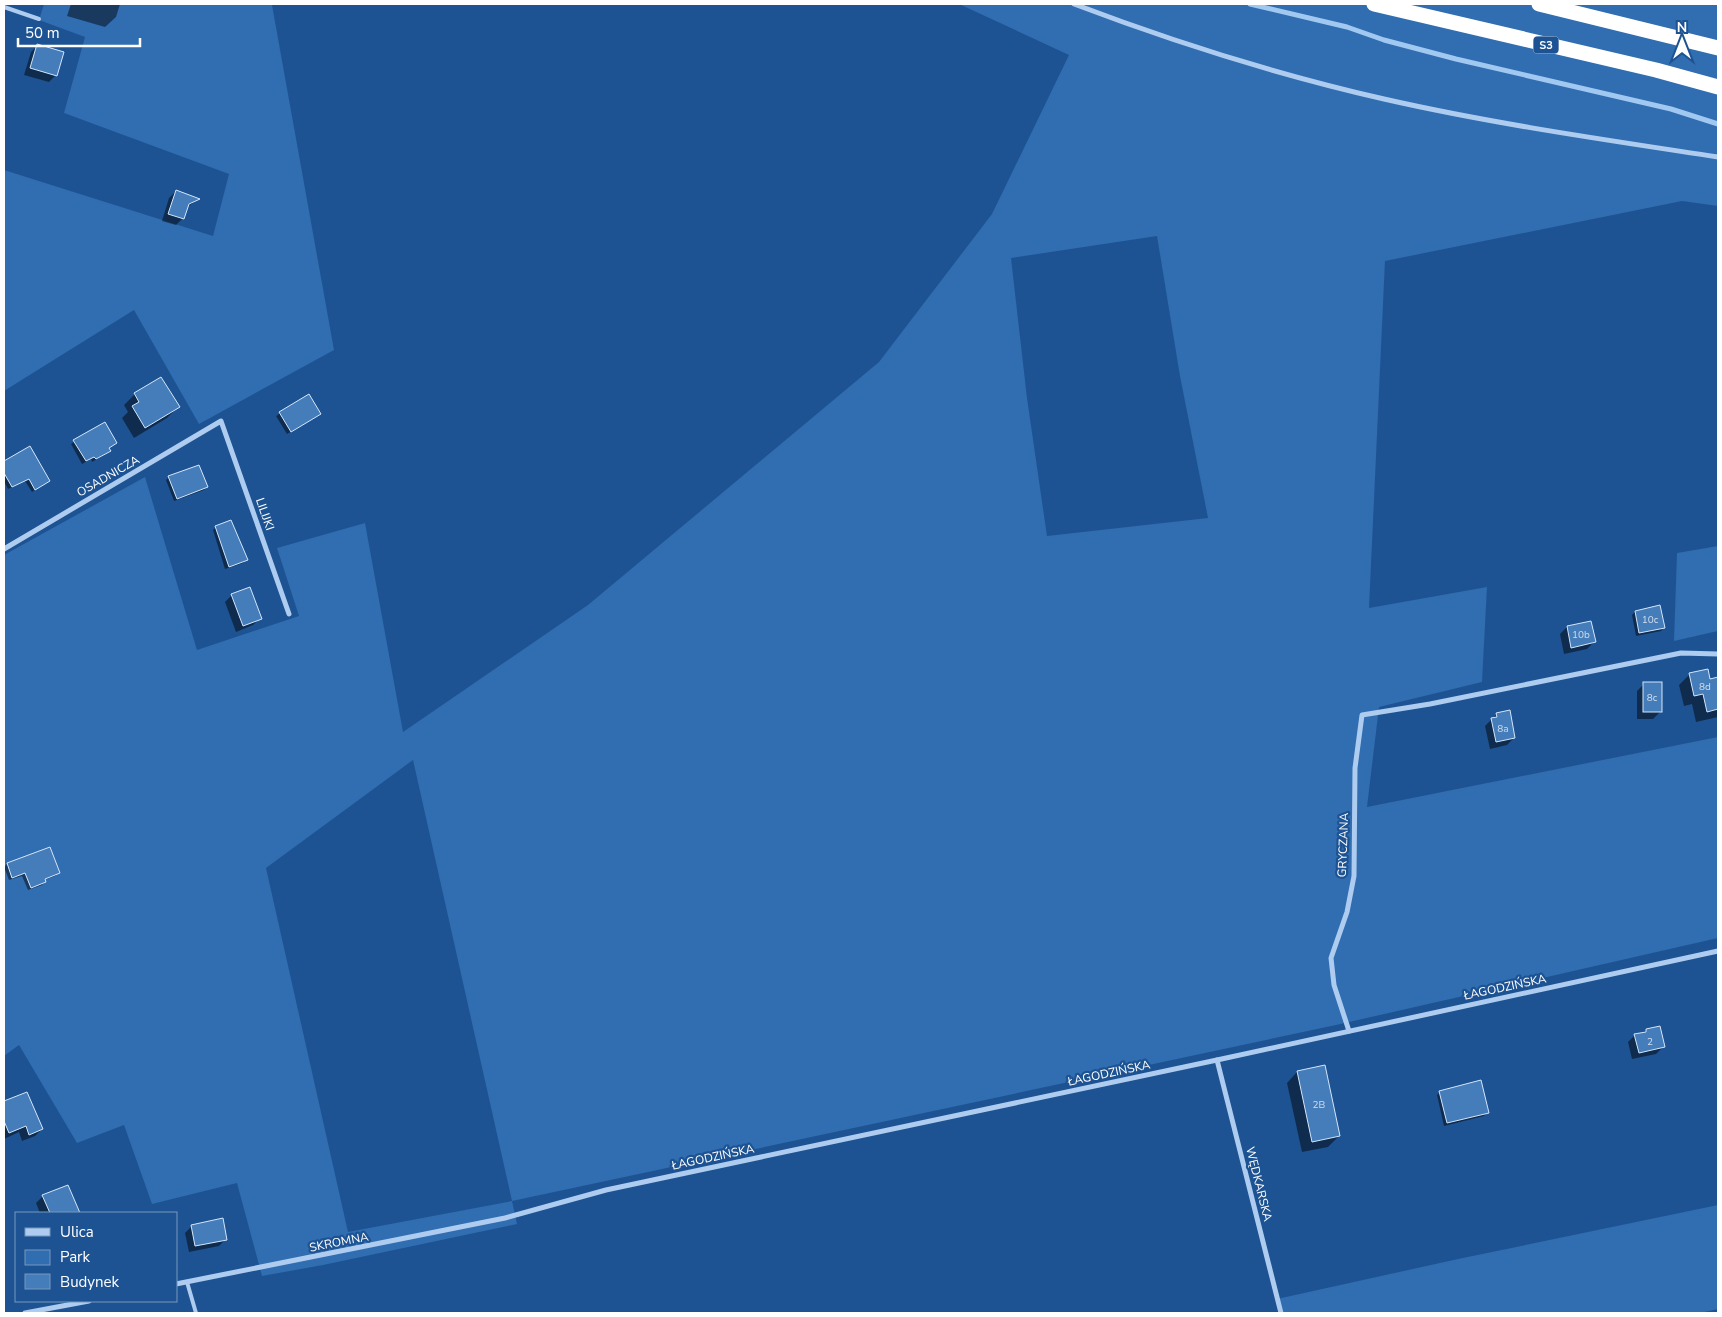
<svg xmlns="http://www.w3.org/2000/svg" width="1722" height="1317" font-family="'Nunito Sans',sans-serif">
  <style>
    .green { fill: #306db1; fill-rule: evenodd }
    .shadow { fill: #0007 }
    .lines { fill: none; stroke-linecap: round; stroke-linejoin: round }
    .stream { stroke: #a1c8f0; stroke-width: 5 }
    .building { fill: #457cba; stroke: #d4e6fa }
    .lane { stroke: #aeccef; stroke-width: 4 }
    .street { stroke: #aeccef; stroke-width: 5 }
    .highway { stroke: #fff; stroke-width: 15 }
    .labels { text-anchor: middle; stroke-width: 4.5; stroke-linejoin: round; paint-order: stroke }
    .number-label { font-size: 10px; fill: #d0deee }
    .shield { fill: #1d5393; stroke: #bbcbdf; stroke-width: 1 }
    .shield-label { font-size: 11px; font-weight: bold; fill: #fff }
    .street-label { font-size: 12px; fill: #fff; stroke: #1d5393 }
  </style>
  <rect width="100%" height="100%" fill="#1d5393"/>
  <!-- green -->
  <g class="green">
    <polygon points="44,4 267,4 272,5 334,350 199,424 134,310 4,391 4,170 213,236 229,174 64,113 85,37 39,20"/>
    <path d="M959,4H1718V206L1682,201L1385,261L1369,608L1487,587L1482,682L1379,707L1367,807L1718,737V938L1336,1025L512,1201L517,1224L323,1265L262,1276L237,1183L152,1204L124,1125L77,1143L19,1045L4,1056V555L145,477L197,650L299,616L277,548L365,523L403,732L588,605L879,362L992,214L1069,55ZM1157,236L1180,376L1208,518L1047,536L1027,398L1011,258ZM413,760L512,1201L348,1232L266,868Z"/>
    <polygon points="1718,546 1718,631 1674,641 1677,553"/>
    <polygon points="1718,1205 1718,1309 1700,1313 1281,1313 1277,1299 1458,1259"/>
  </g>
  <!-- shadow -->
  <g class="shadow">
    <polygon points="71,4 120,4 116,17 105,27 67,16"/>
    <polygon points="38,45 56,75 49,82 24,75 31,52"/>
    <polygon points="176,191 198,199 186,208 183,218 176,225 162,221 169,198"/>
    <polygon points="135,394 178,407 167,418 134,438 122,418 128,412 124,405"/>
    <polygon points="309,396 320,414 287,434 276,416"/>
    <polygon points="104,423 116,443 108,448 106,454 92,462 91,459 82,464 71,444"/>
    <polygon points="29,448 49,480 32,492 25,481 8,489 4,481 4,463"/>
    <polygon points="169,477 207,487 204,490 174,501 166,480"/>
    <polygon points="216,527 246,560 243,563 225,569 213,530"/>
    <polygon points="232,595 260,618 253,625 236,632 225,602"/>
    <polygon points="1635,612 1664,628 1661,631 1636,636 1632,615"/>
    <polygon points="1567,627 1594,642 1587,649 1564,654 1560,634"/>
    <polygon points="1690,674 1710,680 1718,678 1718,717 1696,722 1692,704 1684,706 1679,685"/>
    <polygon points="1644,684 1660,712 1653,719 1637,719 1637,691"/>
    <polygon points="1496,715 1514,738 1507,745 1490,749 1485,726"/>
    <polygon points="49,848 58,873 55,876 44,880 45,882 42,885 28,890 22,876 9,880 4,867 7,864"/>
    <polygon points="1646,1030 1663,1047 1656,1054 1632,1059 1628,1042 1635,1035 1643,1034"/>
    <polygon points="1297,1072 1339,1136 1328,1147 1302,1152 1287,1083"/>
    <polygon points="1440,1092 1487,1112 1484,1116 1444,1126 1437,1095"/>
    <polygon points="4,1102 42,1129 35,1136 22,1141 19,1132 4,1139"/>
    <polygon points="67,1186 78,1213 40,1213 36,1203 43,1196"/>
    <polygon points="192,1226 226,1239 219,1246 189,1252 185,1233"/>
  </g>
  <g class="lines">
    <!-- stream -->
    <polyline class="stream" points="1250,4 1347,27 1384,40 1456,59 1671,109 1718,124"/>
  </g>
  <!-- building -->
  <g class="building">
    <polygon points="37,44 64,52 57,76 30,68"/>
    <polygon points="176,190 200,199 189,204 184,219 168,214"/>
    <polygon points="161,377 180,407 145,428 132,406 139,402 134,393"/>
    <polygon points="309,394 321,414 291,432 279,412"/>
    <polygon points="105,422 117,443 109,448 111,451 96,459 94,457 86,461 73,440"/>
    <polygon points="30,446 50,481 35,490 29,479 12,487 4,473 4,461"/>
    <polygon points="199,465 208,487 177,499 168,476"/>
    <polygon points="231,520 248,560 229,567 215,526"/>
    <polygon points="250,587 262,619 243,626 231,594"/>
    <polygon points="1660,605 1665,628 1639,633 1635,611"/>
    <polygon points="1591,621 1596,642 1571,648 1567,626"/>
    <polygon points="1708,669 1710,679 1718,677 1718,709 1707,712 1703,694 1694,696 1689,673"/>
    <rect x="1643" y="682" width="19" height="30"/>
    <polygon points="1510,710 1515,738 1496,742 1491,718 1497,717 1496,713"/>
    <polygon points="50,847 60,873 45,879 46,882 31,888 25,873 12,878 7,863"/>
    <polygon points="1660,1026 1665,1047 1639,1053 1634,1034 1646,1032 1646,1029"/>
    <polygon points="1325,1065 1340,1136 1312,1142 1297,1071"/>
    <polygon points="1481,1080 1489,1113 1447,1123 1439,1091"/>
    <polygon points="27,1092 43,1129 29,1135 26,1126 9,1133 4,1121 4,1101"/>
    <polygon points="68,1185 80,1213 50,1213 42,1195"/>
    <polygon points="223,1218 227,1240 195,1246 191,1225"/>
  </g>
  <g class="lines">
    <!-- lane -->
    <g class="lane">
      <polyline points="4,7 39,19"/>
      <polyline points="187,1282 196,1313"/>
    </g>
    <!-- street -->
    <g class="street">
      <path d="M1074,4C1174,42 1279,75 1384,99C1494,124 1607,140 1718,157"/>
      <polyline points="4,549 221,421 289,614"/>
      <polyline points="1349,1031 1334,985 1331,958 1347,912 1354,876 1355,768 1362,715 1430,704 1681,653 1718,654"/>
      <polyline points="1217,1060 1281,1313"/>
      <polyline points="176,1284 505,1218 606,1190 1217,1060 1718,951"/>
      <polyline points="25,1313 89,1301"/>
    </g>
    <!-- highway -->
    <g class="highway">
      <polyline points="1374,4 1656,70 1718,87"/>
      <polyline points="1539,4 1718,48"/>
    </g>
  </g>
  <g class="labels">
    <!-- number labels -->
    <g class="number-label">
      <text x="1650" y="623">10c</text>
      <text x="1581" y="638">10b</text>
      <text x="1705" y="690">8d</text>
      <text x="1652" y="701">8c</text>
      <text x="1503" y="732">8a</text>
      <text x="1650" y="1045">2</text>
      <text x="1319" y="1108">2B</text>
    </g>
    <!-- shield labels -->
    <rect class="shield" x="1533.5" y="36.5" width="25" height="17" rx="4"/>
    <g class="shield-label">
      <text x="1546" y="49">S3</text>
    </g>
    <!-- street labels -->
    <g class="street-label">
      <text transform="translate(108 476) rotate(-30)" y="4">OSADNICZA</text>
      <text transform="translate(265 514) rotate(71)" y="4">LILIJKI</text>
      <text transform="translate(1343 845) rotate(-88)" y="4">GRYCZANA</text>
      <text transform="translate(1505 987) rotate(-12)" y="4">ŁAGODZIŃSKA</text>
      <text transform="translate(1109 1073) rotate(-12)" y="4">ŁAGODZIŃSKA</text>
      <text transform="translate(713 1157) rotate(-12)" y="4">ŁAGODZIŃSKA</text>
      <text transform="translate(1259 1184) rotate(76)" y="4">WĘDKARSKA</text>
      <text transform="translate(339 1242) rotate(-11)" y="4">SKROMNA</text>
    </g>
  </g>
  <!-- border -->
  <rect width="1722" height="1317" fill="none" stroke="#ffffff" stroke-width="10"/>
  <!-- legend -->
  <rect x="15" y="1212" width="162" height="90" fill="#1d5393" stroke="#7798be"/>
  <rect x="25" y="1228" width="25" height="8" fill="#aeccef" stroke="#7798be"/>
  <text x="60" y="1237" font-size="15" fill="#ffffff">Ulica</text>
  <rect x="25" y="1250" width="25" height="15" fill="#306db1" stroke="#7798be"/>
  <text x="60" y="1262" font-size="15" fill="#ffffff">Park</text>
  <rect x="25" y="1274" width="25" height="15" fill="#457cba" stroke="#7798be"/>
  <text x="60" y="1287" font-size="15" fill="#ffffff">Budynek</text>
  <!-- north arrow -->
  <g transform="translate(1682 40)" stroke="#1d5393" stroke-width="4" paint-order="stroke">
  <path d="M0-4L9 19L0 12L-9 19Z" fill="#ffffff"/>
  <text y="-8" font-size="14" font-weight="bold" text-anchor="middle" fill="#ffffff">N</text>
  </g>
  <!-- scale -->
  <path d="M18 38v8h122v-8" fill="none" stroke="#ffffff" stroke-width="2.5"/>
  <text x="25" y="38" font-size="15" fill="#ffffff" stroke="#1d5393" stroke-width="4" paint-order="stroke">50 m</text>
</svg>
